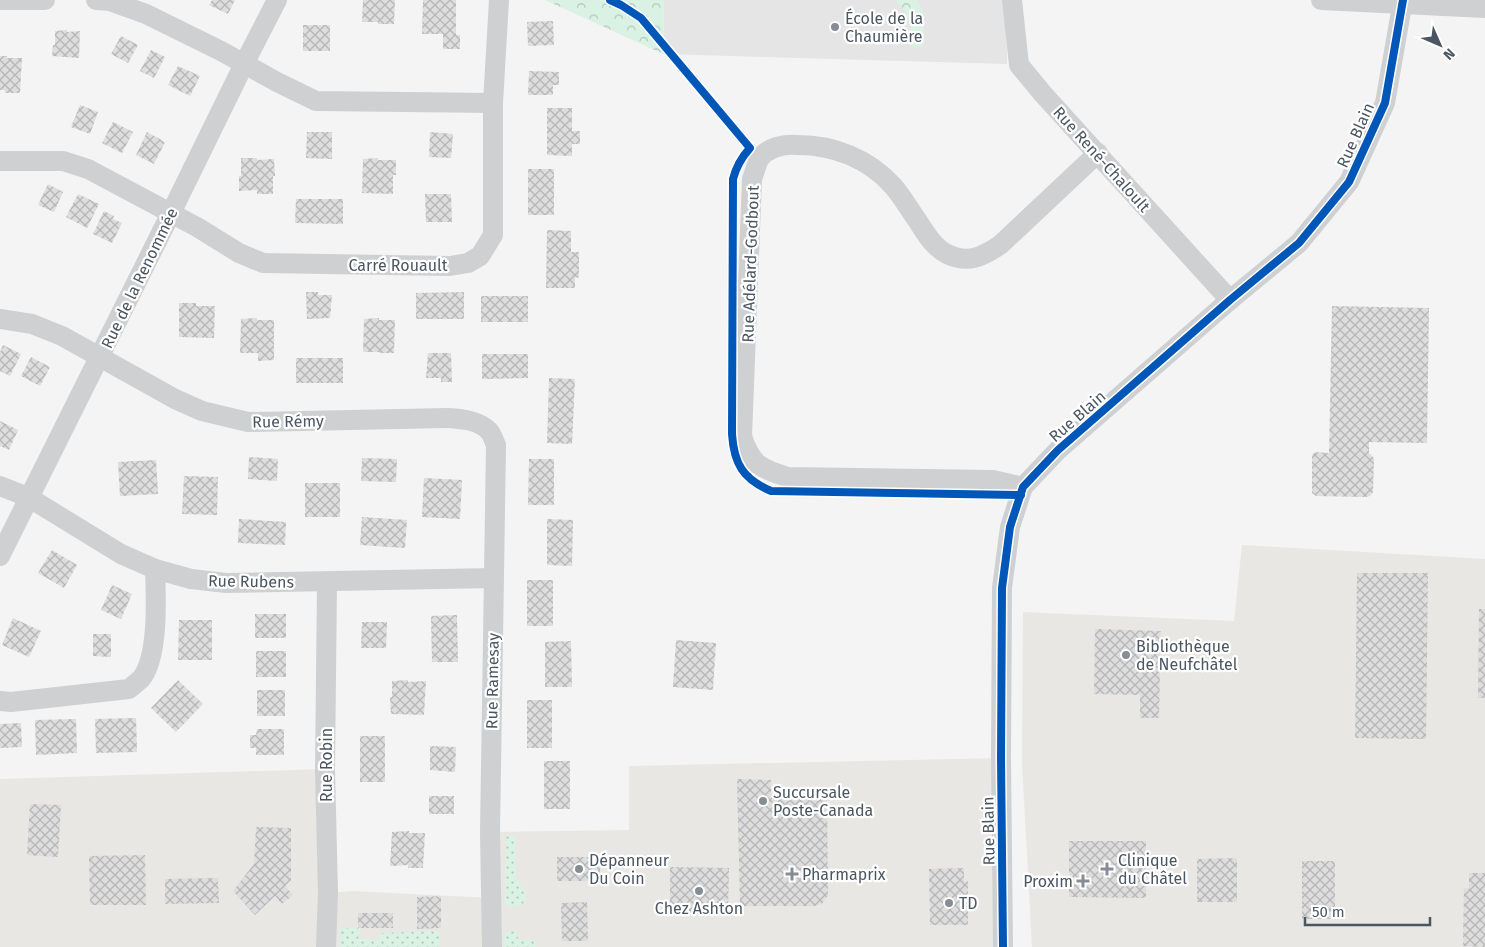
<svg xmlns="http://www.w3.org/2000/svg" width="1485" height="947" font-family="'Fira Sans',sans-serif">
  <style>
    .commercial { fill: #e8e7e3 }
    .education { fill: #e6e5e6 }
    .grass { fill: url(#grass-dots) }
    .park { fill: url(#park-crowns) }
    .building { fill: url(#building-cross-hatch) }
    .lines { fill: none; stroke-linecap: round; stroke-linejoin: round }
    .minor { stroke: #ced0d2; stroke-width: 20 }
    .cycleway-casing { stroke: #fff; stroke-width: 11 }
    .cycleway { stroke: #0057b8; stroke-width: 8 }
    .poi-dot { fill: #868d94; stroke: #fff; stroke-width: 2 }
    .labels { text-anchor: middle; stroke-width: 4.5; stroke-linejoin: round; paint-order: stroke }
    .poi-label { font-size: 16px; fill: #4a5661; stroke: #fff; text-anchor: start }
    .street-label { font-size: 16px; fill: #4a5661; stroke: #fff }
  </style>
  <defs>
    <pattern id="grass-dots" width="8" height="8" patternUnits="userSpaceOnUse" patternTransform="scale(1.25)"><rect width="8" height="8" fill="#d9f2e3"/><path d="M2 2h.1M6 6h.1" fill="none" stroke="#b2c7bb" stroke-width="1.8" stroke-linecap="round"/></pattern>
    <pattern id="park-crowns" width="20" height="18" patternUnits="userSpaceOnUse" patternTransform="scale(1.25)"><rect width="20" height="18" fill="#d9f2e3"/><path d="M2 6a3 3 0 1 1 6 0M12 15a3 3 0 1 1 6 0" fill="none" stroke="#b2c7bb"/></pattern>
    <pattern id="building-cross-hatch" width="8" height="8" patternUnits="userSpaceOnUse" patternTransform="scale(1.25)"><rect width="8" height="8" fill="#ddddde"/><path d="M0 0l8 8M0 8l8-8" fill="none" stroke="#b5b6b7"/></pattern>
  </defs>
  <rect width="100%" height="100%" fill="#f4f4f4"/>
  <!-- commercial -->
  <g class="commercial">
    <polygon points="1242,545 1485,559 1485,947 1032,947 1022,763 1023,612 1234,621"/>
    <polygon points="1001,758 1003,947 0,947 0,779 325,769 328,893 352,891 492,898 490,832 629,830 629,766"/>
  </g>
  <!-- education -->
  <polygon class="education" points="664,0 1006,0 1007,64 663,54"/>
  <!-- grass -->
  <g class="grass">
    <polygon points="515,835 516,879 526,892 526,898 522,905 510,907 505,904 506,837"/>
    <polygon points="339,928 360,928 358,939 379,940 380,933 439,931 440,947 340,947"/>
    <polygon points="517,931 518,939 536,941 536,947 504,947 505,932"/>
  </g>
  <!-- park -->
  <g class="park">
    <polygon points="545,0 664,0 663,54"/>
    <path d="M895,0H917L924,14V46L911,47C913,26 910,14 895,0Z"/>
  </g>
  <!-- building -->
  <g class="building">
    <polygon points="212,0 235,0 228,14 209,5"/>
    <polygon points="363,0 395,0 394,24 378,24 378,22 362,22"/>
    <polygon points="423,0 456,0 456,35 460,35 460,49 443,49 443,34 422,34"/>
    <polygon points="553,21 554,45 528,46 527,22"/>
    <rect x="303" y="25" width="27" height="26"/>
    <polygon points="67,30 67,32 80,31 79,58 52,56 53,45 55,45 55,31"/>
    <polygon points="121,36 138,45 128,63 111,54"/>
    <polygon points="151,50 165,57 154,78 140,71"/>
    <polygon points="0,56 7,56 6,58 22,58 20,93 5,93 5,90 0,90"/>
    <polygon points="178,66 200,76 190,96 168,85"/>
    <polygon points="529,71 559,72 559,85 553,85 553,95 528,95"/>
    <polygon points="80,105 98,112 90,134 71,127"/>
    <polygon points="547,108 572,108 572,131 580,131 580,144 572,144 572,156 547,155"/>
    <polygon points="113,122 133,132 122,153 102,143"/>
    <polygon points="147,132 165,142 154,164 136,155"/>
    <polygon points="307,132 332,132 332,159 306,158"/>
    <polygon points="430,132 453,134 451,158 429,157"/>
    <polygon points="241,158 257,158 257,160 274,159 275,176 273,176 273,194 257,194 257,190 239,191 239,176 241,176"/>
    <polygon points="378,158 378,160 396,160 396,175 393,175 393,194 362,193 363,159"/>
    <rect x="528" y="169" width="26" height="46"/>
    <polygon points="48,184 63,192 54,212 38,205"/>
    <polygon points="78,194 99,204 87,228 66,217"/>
    <polygon points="425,194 451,194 452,222 426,222"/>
    <polygon points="296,199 343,199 343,224 295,223"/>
    <polygon points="104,211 114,216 113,219 122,223 112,243 93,234"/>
    <polygon points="547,230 571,231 571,252 579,252 579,278 575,277 575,288 546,288"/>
    <polygon points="306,292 318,292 318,295 332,295 330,318 307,319"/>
    <polygon points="464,292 464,319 416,319 416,293"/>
    <rect x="481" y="296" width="47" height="26"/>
    <polygon points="179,303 196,303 196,306 215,306 214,338 179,337"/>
    <polygon points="1332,306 1429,308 1427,443 1369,442 1369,453 1374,458 1373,492 1370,496 1366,497 1316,496 1312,493 1312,455 1315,452 1329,453"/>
    <polygon points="257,318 257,320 274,320 274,360 258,361 258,353 240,353 241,319"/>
    <polygon points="379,318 379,320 395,320 394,353 379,353 379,352 363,352 364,319"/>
    <polygon points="3,345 21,354 10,376 0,371 0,352"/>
    <polygon points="428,353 451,353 452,382 441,382 441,378 426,378"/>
    <polygon points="482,354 528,354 528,378 482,379"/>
    <polygon points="31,357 50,367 40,386 21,376"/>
    <rect x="296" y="358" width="47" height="25"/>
    <polygon points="549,378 575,379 572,444 547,443"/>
    <polygon points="0,421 18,430 9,450 0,446"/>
    <polygon points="249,457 278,459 277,481 248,479"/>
    <polygon points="362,458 397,459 396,482 361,481"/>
    <polygon points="529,459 554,459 554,505 528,505"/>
    <polygon points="156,460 158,494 120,496 118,462"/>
    <polygon points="184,476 218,477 217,515 182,514"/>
    <polygon points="424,478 462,480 460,519 422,517"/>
    <rect x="305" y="483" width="35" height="34"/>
    <polygon points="362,517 407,520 405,548 360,545"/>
    <polygon points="239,519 286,522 285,545 238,543"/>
    <polygon points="547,519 573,520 572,566 547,565"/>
    <polygon points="52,550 77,565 64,588 38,573"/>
    <polygon points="1357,573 1428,573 1426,739 1355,738"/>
    <rect x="527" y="580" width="26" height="46"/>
    <polygon points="112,585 132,594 121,619 101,610"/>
    <polygon points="1479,609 1485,609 1485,698 1478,698"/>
    <rect x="255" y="614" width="31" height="24"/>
    <polygon points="457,615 458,662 432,662 431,616"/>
    <polygon points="13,618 41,631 29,657 2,645"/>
    <polygon points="179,620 212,620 212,660 178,660"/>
    <polygon points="362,622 387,622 386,648 361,648"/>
    <polygon points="1095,629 1161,631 1159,718 1140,718 1140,695 1094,694"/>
    <polygon points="93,634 111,634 111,657 93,656"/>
    <polygon points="676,640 716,643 713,690 673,687"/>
    <polygon points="571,641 572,687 545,687 545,642"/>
    <rect x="256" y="651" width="30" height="26"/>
    <polygon points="178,680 203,704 176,732 151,708"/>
    <polygon points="408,680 408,682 426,681 424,715 391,714 390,697 392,697 392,681"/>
    <rect x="257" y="690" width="28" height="26"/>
    <rect x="527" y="700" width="25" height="48"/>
    <polygon points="136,718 137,752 96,753 95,719"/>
    <polygon points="76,719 77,753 36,755 35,720"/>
    <polygon points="21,723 22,747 0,748 0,724"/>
    <polygon points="257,729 284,729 284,755 256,755 256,748 250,748 250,735 256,735"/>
    <rect x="360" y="736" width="25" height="46"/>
    <polygon points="430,746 456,747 455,772 430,770"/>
    <rect x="544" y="761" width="26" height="48"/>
    <polygon points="737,779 771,780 771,795 827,796 828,893 827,897 822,904 814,906 740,906"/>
    <rect x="429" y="796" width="25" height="18"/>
    <polygon points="30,804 61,805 58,857 27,855"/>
    <polygon points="256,827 291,828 291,880 285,886 293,895 282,904 275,896 255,915 233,891 254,864"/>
    <polygon points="409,831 409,833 425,833 423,868 408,868 408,865 390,866 392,832"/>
    <polygon points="1069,841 1146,841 1146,898 1069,897"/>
    <polygon points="145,855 146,905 90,905 89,856"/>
    <rect x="557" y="857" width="43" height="24"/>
    <polygon points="1237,858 1237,902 1197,902 1197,859"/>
    <rect x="1302" y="861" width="33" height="58"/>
    <polygon points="670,867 729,868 728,915 670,914"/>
    <polygon points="964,868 964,881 968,881 968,925 930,925 929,869"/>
    <polygon points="1469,873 1485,873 1485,947 1463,946 1464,888 1469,889"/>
    <polygon points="218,878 219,903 165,904 165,879"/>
    <polygon points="441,896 441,928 417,929 417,897"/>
    <polygon points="587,902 588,941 562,941 561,903"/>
    <rect x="358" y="913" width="35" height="15"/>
  </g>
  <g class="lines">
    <!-- minor -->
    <g class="minor">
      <polyline points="0,0 45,0"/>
      <polyline points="96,0 110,1 146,14 221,51 277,82 316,101 493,103"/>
      <polyline points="1012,0 1019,65 1043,94 1230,300"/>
      <polyline points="1321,0 1485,8"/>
      <polyline points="0,161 63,161 88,169 197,227 239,253 263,263 450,266 468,263 480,256 493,235 493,103 499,0"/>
      <path d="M0,319L32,324L62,336L175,399L202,411L248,422L447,418C461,419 479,420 489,431C492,434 494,441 496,445L490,832L492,947"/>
      <polyline points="0,486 28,497 121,554 155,569 191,579 226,583 494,578"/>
      <path d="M1023,487L993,480L788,477C760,469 751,464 742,436L752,179C754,174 756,167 758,161C766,147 784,144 798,145C834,145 869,159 893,186C902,196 909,209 917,220C925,232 933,247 947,254C968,264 982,257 1000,245L1098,153"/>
      <polyline points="0,556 171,213 244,64 277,0"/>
      <path d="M0,701L11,702L129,689C133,686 137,682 141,679C159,657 156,597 155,569"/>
      <polyline points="326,947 328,893 325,769 327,582"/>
      <polyline points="1003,947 1001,758 1002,588 1010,527 1023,487 1058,450 1230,300 1299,243 1349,182 1385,103 1403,0"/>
    </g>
    <!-- cycleway casing -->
    <g class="cycleway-casing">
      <g id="cycleway">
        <path d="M610,0L621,5L641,18L750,148C741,158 736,167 733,179L732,434C734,464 743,479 771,491L1021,495"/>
        <polyline points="1003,947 1001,758 1002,588 1010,527 1023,487 1058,450 1230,300 1299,243 1349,182 1385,103 1403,0"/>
      </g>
    </g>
    <!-- cycleway -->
    <use href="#cycleway" class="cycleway"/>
  </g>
  <!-- markers -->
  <g class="poi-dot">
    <circle cx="835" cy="27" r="5"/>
    <circle cx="1126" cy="655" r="5"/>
    <circle cx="763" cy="801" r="5"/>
    <circle cx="579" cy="869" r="5"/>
    <path d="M1104.5 861.5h5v5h5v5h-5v5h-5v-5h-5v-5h5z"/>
    <path d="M789.5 866.5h5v5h5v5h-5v5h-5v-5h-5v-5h5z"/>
    <path d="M1080.5 873.5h5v5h5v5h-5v5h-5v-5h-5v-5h5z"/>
    <circle cx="699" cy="891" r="5"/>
    <circle cx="949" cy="903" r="5"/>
  </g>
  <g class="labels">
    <!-- poi labels -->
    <g class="poi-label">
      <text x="845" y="24">École de la<tspan x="845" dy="18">Chaumière</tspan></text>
      <text x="1136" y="652">Bibliothèque<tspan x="1136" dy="18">de Neufchâtel</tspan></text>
      <text x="773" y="798">Succursale<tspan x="773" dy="18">Poste-Canada</tspan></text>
      <text x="589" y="866">Dépanneur<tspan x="589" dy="18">Du Coin</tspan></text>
      <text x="1118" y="866">Clinique<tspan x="1118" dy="18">du Châtel</tspan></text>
      <text x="802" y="880">Pharmaprix</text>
      <text x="1073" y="887" text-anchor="end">Proxim</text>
      <text x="959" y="909">TD</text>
      <text x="699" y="914" text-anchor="middle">Chez Ashton</text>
    </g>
    <!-- street labels -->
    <g class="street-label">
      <text transform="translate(1355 135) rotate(-66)" y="6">Rue Blain</text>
      <text transform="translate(1102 159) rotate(48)" y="6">Rue René-Chaloult</text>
      <text transform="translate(750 264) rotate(-88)" y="6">Rue Adélard-Godbout</text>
      <text x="398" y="271">Carré Rouault</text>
      <text transform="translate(139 278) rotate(-64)" y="6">Rue de la Renommée</text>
      <text transform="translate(1077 416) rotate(-41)" y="6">Rue Blain</text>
      <text transform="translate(288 421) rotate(-1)" y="6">Rue Rémy</text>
      <text transform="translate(251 581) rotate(1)" y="6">Rue Rubens</text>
      <text transform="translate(492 681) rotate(-89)" y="6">Rue Ramesay</text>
      <text transform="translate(326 765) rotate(-90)" y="6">Rue Robin</text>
      <text transform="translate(988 831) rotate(-91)" y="6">Rue Blain</text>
    </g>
  </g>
  <!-- north arrow -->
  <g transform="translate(1440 45) rotate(135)" stroke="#ffffff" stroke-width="4" paint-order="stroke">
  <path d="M0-4L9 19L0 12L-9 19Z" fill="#4a5661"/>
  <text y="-8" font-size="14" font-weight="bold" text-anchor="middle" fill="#4a5661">N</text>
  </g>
  <!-- scale -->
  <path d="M1305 917v8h125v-8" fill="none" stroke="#4a5661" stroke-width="2.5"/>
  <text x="1312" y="917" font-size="15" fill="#4a5661" stroke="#ffffff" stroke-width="4" paint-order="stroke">50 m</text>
</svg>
